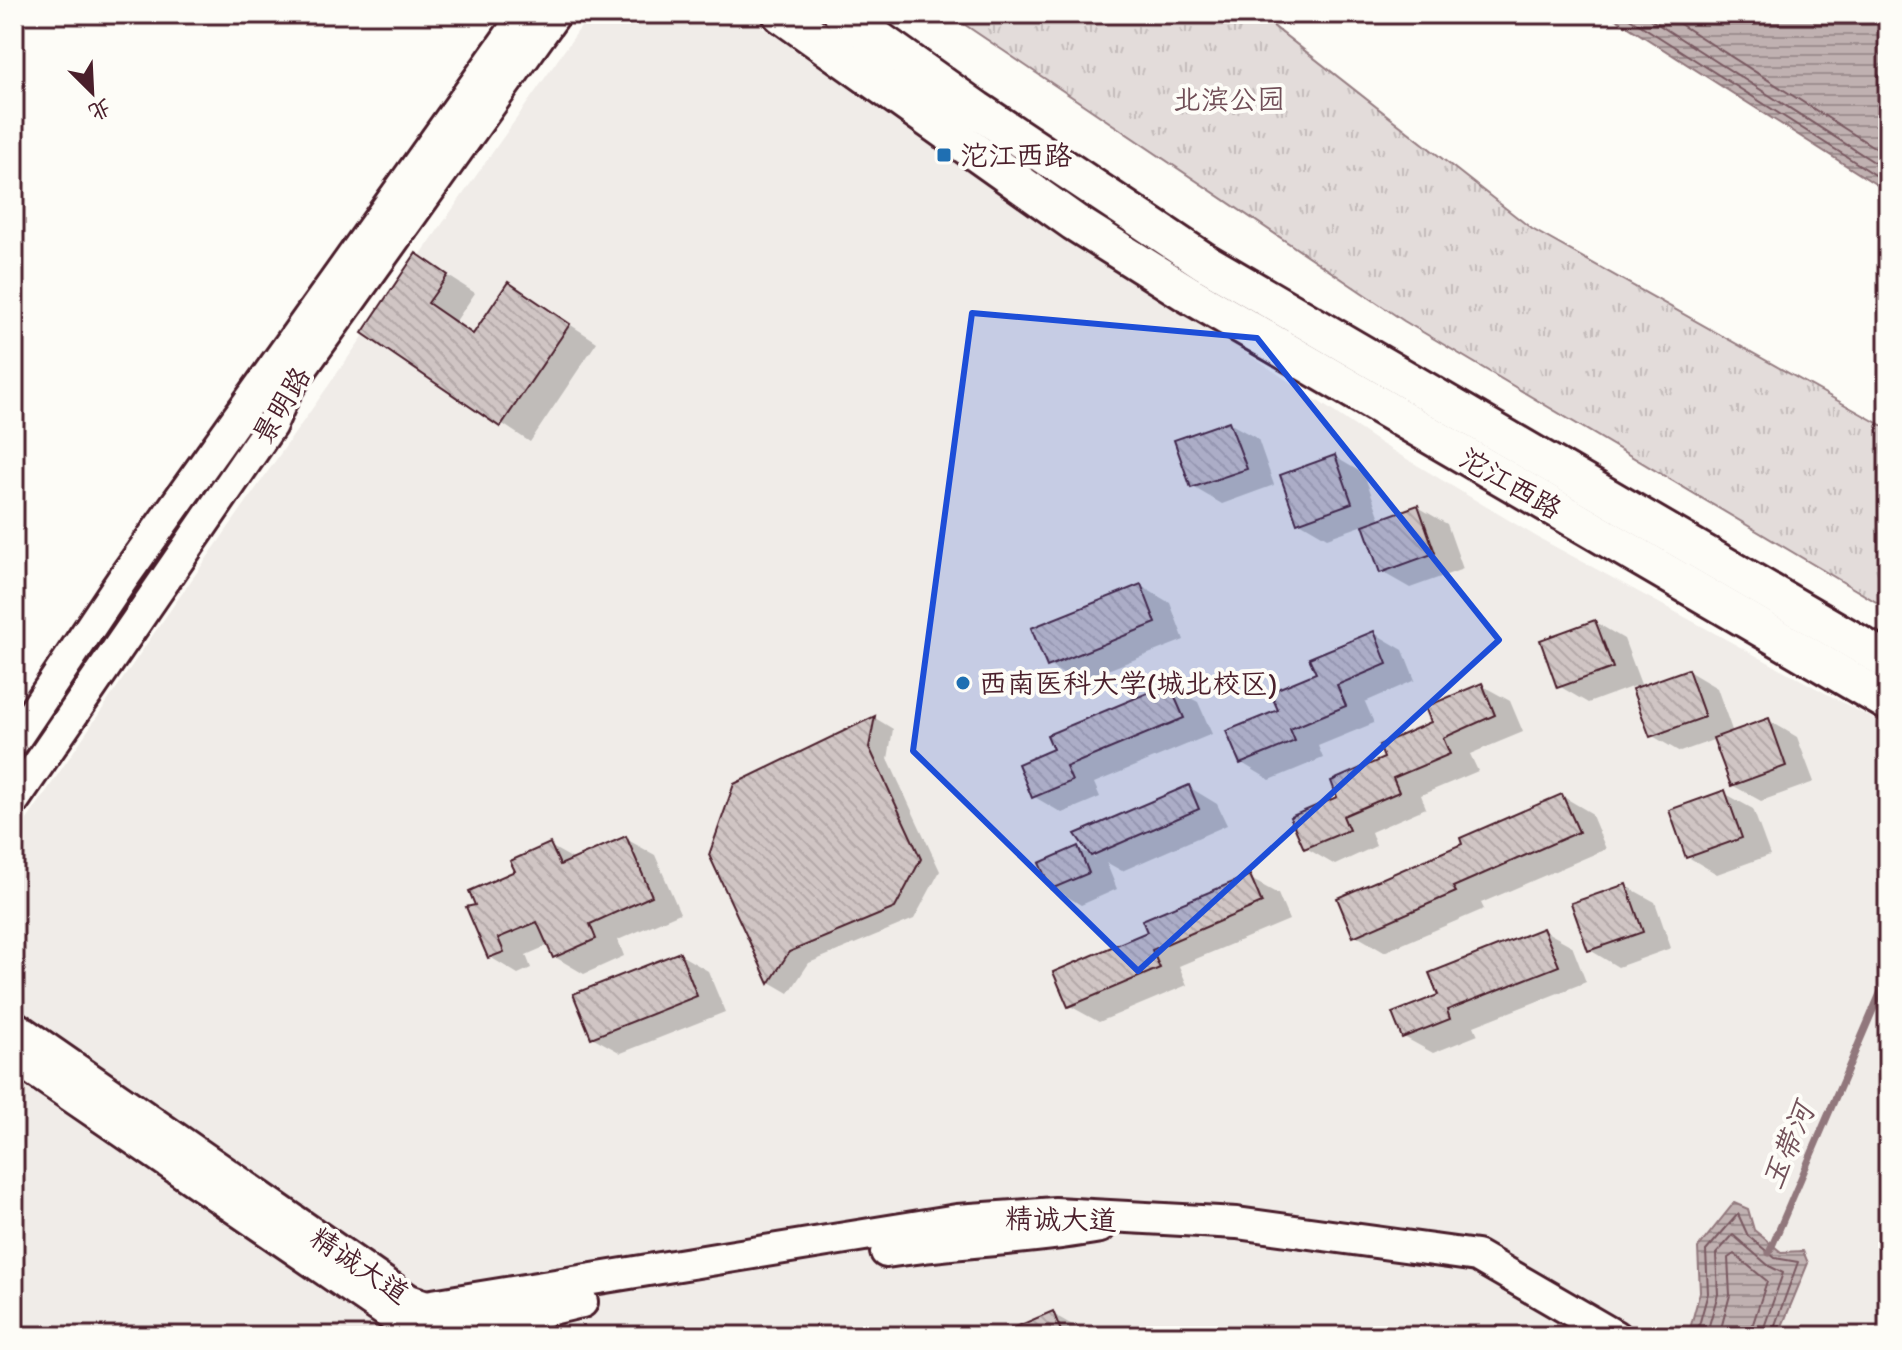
<svg xmlns="http://www.w3.org/2000/svg" width="1902" height="1350" font-family="Itim,'LXGW WenKai TC',sans-serif">
  <style>
    .built { fill: #f0ece8 }
    .park { fill: url(#park-tufts); stroke: #967e82; stroke-width: 2 }
    .water { fill: url(#water-rules); stroke: #91777b; stroke-width: 2 }
    .shadow { fill: #0003 }
    .lines { fill: none; stroke-linecap: round; stroke-linejoin: round }
    .shore { stroke: #795961; stroke-width: 2 }
    .stream { stroke: #91777b; stroke-width: 7 }
    .building { fill: url(#building-back-hatch); stroke: #4a1f2b; stroke-width: 2 }
    .minor-casing { stroke: #4a1f2b; stroke-width: 36 }
    .major-casing { stroke: #4a1f2b; stroke-width: 42 }
    .minor { stroke: #fdfcf7; stroke-width: 30 }
    .major { stroke: #fdfcf7; stroke-width: 36 }
    .marked { fill: #1d4ed8; fill-opacity: 0.2; stroke: #1d4ed8; stroke-width: 6; stroke-linejoin: round }
    .poi-dot { fill: #1f6fb2; stroke: #fdfcf7; stroke-width: 3 }
    .labels { text-anchor: middle; stroke-width: 8; stroke-linejoin: round; paint-order: stroke }
    .park-label { font-size: 28px; fill: #704e57; stroke: #fdfcf7 }
    .poi-label { font-size: 28px; fill: #4a1f2b; stroke: #fdfcf7; text-anchor: start }
    .street-label { font-size: 28px; fill: #4a1f2b; stroke: #fdfcf7 }
    .water-label { font-size: 30px; font-style: italic; fill: #73525a; stroke: #fdfcf7 }
  </style>
  <defs>
    <pattern id="park-tufts" width="24" height="20" patternUnits="userSpaceOnUse" patternTransform="scale(2)"><rect width="24" height="20" fill="#e3dcda"/><path d="M3 7l-1-3M5 7V3M7 7l1-3M15 17l-1-3M17 17v-4M19 17l1-3" fill="none" stroke="#c4bcbb"/></pattern>
    <pattern id="water-rules" width="6" height="5" patternUnits="userSpaceOnUse" patternTransform="scale(2)"><rect width="6" height="5" fill="#c0b1b1"/><path d="M0 2.5h6" fill="none" stroke="#9e8f90"/></pattern>
    <pattern id="building-back-hatch" width="6" height="6" patternUnits="userSpaceOnUse" patternTransform="scale(2)"><rect width="6" height="6" fill="#d0c5c4"/><path d="M-1 5l2 2M0 0l6 6M5-1l2 2" fill="none" stroke="#b4a9a9"/></pattern>
  </defs>
  <rect width="100%" height="100%" fill="#fdfcf7"/>
  <filter id="ink" filterUnits="userSpaceOnUse"><feTurbulence type="fractalNoise" baseFrequency=".0125" numOctaves="2"/><feDisplacementMap in="SourceGraphic" scale="16" xChannelSelector="R" yChannelSelector="G"/><feConvolveMatrix kernelMatrix="1 2 1 2 8 2 1 2 1" color-interpolation-filters="sRGB"/></filter>
  <g filter="url(#ink)">
    <!-- built -->
    <polygon class="built" points="590,14 743,14 1380,443 1537,537 1888,727 1888,1336 14,1336 14,839 150,639"/>
    <!-- park -->
    <polygon class="park" points="949,14 1258,14 1532,229 1888,429 1888,609 1404,321"/>
    <!-- water -->
    <g class="water">
      <polygon points="1608,14 1888,14 1888,192"/>
      <polygon points="1734,1203 1748,1209 1754,1230 1781,1252 1803,1251 1808,1263 1778,1336 1688,1336 1700,1292 1698,1248"/>
    </g>
    <!-- shadow -->
    <g class="shadow">
      <polygon points="417,256 475,293 456,321 475,335 509,285 597,342 530,442 364,333"/>
      <polygon points="1229,423 1258,439 1274,485 1222,504 1193,487"/>
      <polygon points="1335,457 1364,474 1381,521 1418,507 1447,524 1463,569 1410,588 1382,572 1364,525 1327,538 1298,521"/>
      <polygon points="1141,586 1170,603 1184,640 1077,682 1048,665"/>
      <polygon points="1595,622 1624,639 1642,687 1688,671 1717,688 1733,733 1768,720 1797,737 1814,782 1761,801 1732,785 1716,739 1680,752 1651,735 1634,686 1588,703 1559,686"/>
      <polygon points="1374,633 1403,650 1415,680 1365,702 1374,723 1318,746 1323,758 1270,780 1242,763 1280,711 1318,674"/>
      <polygon points="1481,685 1510,701 1523,732 1470,754 1478,771 1421,795 1426,808 1371,832 1376,846 1335,865 1306,848 1340,798"/>
      <polygon points="1169,686 1198,702 1212,734 1094,783 1100,797 1062,813 1033,796 1056,750"/>
      <polygon points="875,718 893,729 888,759 940,871 914,919 809,963 789,993 770,982 711,855 736,786"/>
      <polygon points="1189,787 1217,804 1227,825 1122,871 1106,862 1117,889 1081,905 1053,888 1078,848 1096,858 1079,835"/>
      <polygon points="1724,793 1753,809 1770,855 1717,874 1688,857"/>
      <polygon points="1562,796 1591,813 1606,849 1481,903 1484,909 1384,952 1355,935 1465,845"/>
      <polygon points="626,839 655,855 680,913 618,940 624,956 584,974 555,957 549,945 526,955 531,968 518,974 490,957 478,906 517,872 550,846 575,860"/>
      <polygon points="1249,878 1278,894 1289,920 1179,966 1187,985 1099,1022 1070,1006 1150,934"/>
      <polygon points="1626,886 1655,902 1671,948 1618,967 1590,950"/>
      <polygon points="1543,930 1572,946 1586,982 1474,1026 1478,1035 1433,1053 1404,1037 1441,996"/>
      <polygon points="679,954 708,971 725,1012 621,1053 592,1037"/>
      <polygon points="1053,1314 1081,1330 1084,1336 999,1336"/>
      <polygon points="1405,1329 1416,1331 1424,1336 1387,1336"/>
      <polygon points="1454,1331 1476,1336 1445,1336"/>
    </g>
    <g class="lines">
      <!-- shore -->
      <g class="shore">
        <polyline points="1623,14 1888,183"/>
        <polyline points="1642,14 1888,171"/>
        <polyline points="1664,14 1888,156"/>
        <polyline points="1696,1336 1708,1293 1706,1251 1738,1214 1748,1236 1775,1258 1798,1262 1771,1336"/>
        <polyline points="1706,1336 1718,1294 1716,1254 1733,1235 1769,1266 1783,1273 1761,1336"/>
        <polyline points="1719,1336 1730,1295 1728,1258 1734,1254 1767,1281 1749,1336"/>
      </g>
      <!-- stream -->
      <polyline class="stream" points="1769,1253 1888,975"/>
    </g>
    <!-- building -->
    <g class="building">
      <polygon points="416,253 448,275 428,303 473,334 508,282 570,324 500,427 362,333"/>
      <polygon points="1229,421 1247,469 1191,488 1174,440"/>
      <polygon points="1335,455 1352,503 1297,523 1280,475"/>
      <polygon points="1418,505 1435,553 1380,573 1363,525"/>
      <polygon points="1141,584 1156,623 1047,667 1031,628"/>
      <polygon points="1595,620 1613,668 1557,688 1540,640"/>
      <polygon points="1374,631 1387,664 1337,685 1346,706 1290,729 1295,741 1240,764 1226,731 1278,710 1270,692 1316,673 1309,658"/>
      <polygon points="1688,669 1705,717 1650,737 1632,689"/>
      <polygon points="1482,683 1495,715 1443,738 1450,754 1393,778 1399,792 1343,816 1349,830 1304,849 1290,817 1337,797 1331,781 1384,758 1379,745 1431,722 1425,707"/>
      <polygon points="1169,684 1184,718 1066,767 1072,781 1032,798 1018,764 1053,749 1047,735"/>
      <polygon points="875,716 869,747 921,859 895,908 789,952 769,984 709,855 734,784"/>
      <polygon points="1769,718 1786,766 1731,786 1713,738"/>
      <polygon points="1189,785 1199,809 1091,856 1075,834"/>
      <polygon points="1725,790 1742,838 1686,858 1669,810"/>
      <polygon points="1562,794 1579,832 1453,887 1456,892 1353,937 1337,898 1462,844 1460,838"/>
      <polygon points="626,836 652,896 590,924 596,939 553,958 537,922 498,938 504,952 488,958 466,907 475,905 469,891 515,871 510,861 550,843 560,865"/>
      <polygon points="1078,846 1089,873 1051,889 1039,863"/>
      <polygon points="1250,875 1262,903 1152,950 1160,968 1068,1007 1053,972 1147,932 1142,920"/>
      <polygon points="1626,884 1643,932 1588,951 1571,903"/>
      <polygon points="1543,928 1559,966 1447,1010 1450,1019 1402,1038 1392,1013 1438,995 1429,973"/>
      <polygon points="680,952 697,996 591,1038 573,994"/>
      <polygon points="1053,1311 1063,1336 995,1336"/>
    </g>
    <g class="lines">
      <!-- minor casing -->
      <g class="minor-casing">
        <g id="minor">
          <polyline points="14,741 124,577 525,14"/>
          <polyline points="14,800 271,425 287,389 555,14"/>
          <polyline points="14,1026 409,1300 426,1306 957,1220 1055,1213 1237,1223 1477,1256 1615,1336"/>
          <path d="M14,1057L404,1324C456,1338 529,1313 582,1302"/>
          <path d="M886,1252C957,1241 1029,1240 1100,1227"/>
        </g>
      </g>
      <!-- major casing -->
      <g class="major-casing">
        <g id="major">
          <polyline points="781,14 1074,222 1185,292 1888,702"/>
          <polyline points="842,14 977,110 1205,262 1888,661"/>
        </g>
      </g>
      <!-- minor -->
      <use href="#minor" class="minor"/>
      <!-- major -->
      <use href="#major" class="major"/>
    </g>
  </g>
  <!-- marked area -->
  <path class="marked" d="M972,313L1257,338L1499,640L1138,971L913,751Z"/>
  <!-- markers -->
  <g class="poi-dot">
    <rect x="936" y="147" width="16" height="16" rx="4"/>
    <circle cx="963" cy="683" r="8"/>
  </g>
  <g class="labels">
    <!-- park labels -->
    <g class="park-label">
      <text x="1229" y="109">北滨公园</text>
    </g>
    <!-- poi labels -->
    <g class="poi-label">
      <text x="960" y="165">沱江西路</text>
      <text x="979" y="693">西南医科大学(城北校区)</text>
    </g>
    <!-- street labels -->
    <g class="street-label">
      <text transform="translate(281 405) rotate(-59)" y="10">景明路</text>
      <text transform="translate(1511 483) rotate(30)" y="10">沱江西路</text>
      <text transform="translate(1061 1219) rotate(1)" y="10">精诚大道</text>
      <text transform="translate(360 1265) rotate(34)" y="10">精诚大道</text>
    </g>
    <!-- water labels -->
    <g class="water-label">
      <text transform="translate(1788 1146) rotate(-67)" y="10">玉带河</text>
    </g>
  </g>
  <!-- margin -->
  <rect width="1902" height="1350" fill="none" stroke="#fdfcf7" stroke-width="48"/>
  <rect x="24" y="24" width="1854" height="1302" fill="none" stroke="#4a1f2b" stroke-width="3" filter="url(#ink)"/>
  <!-- north arrow -->
  <g transform="translate(92 92) rotate(156)" stroke="#fdfcf7" stroke-width="6" paint-order="stroke">
  <path d="M0-6L14 30L0 20L-14 30Z" fill="#4a1f2b"/>
  <text y="-12" font-size="22" font-weight="bold" text-anchor="middle" fill="#4a1f2b">北</text>
  </g>
</svg>
